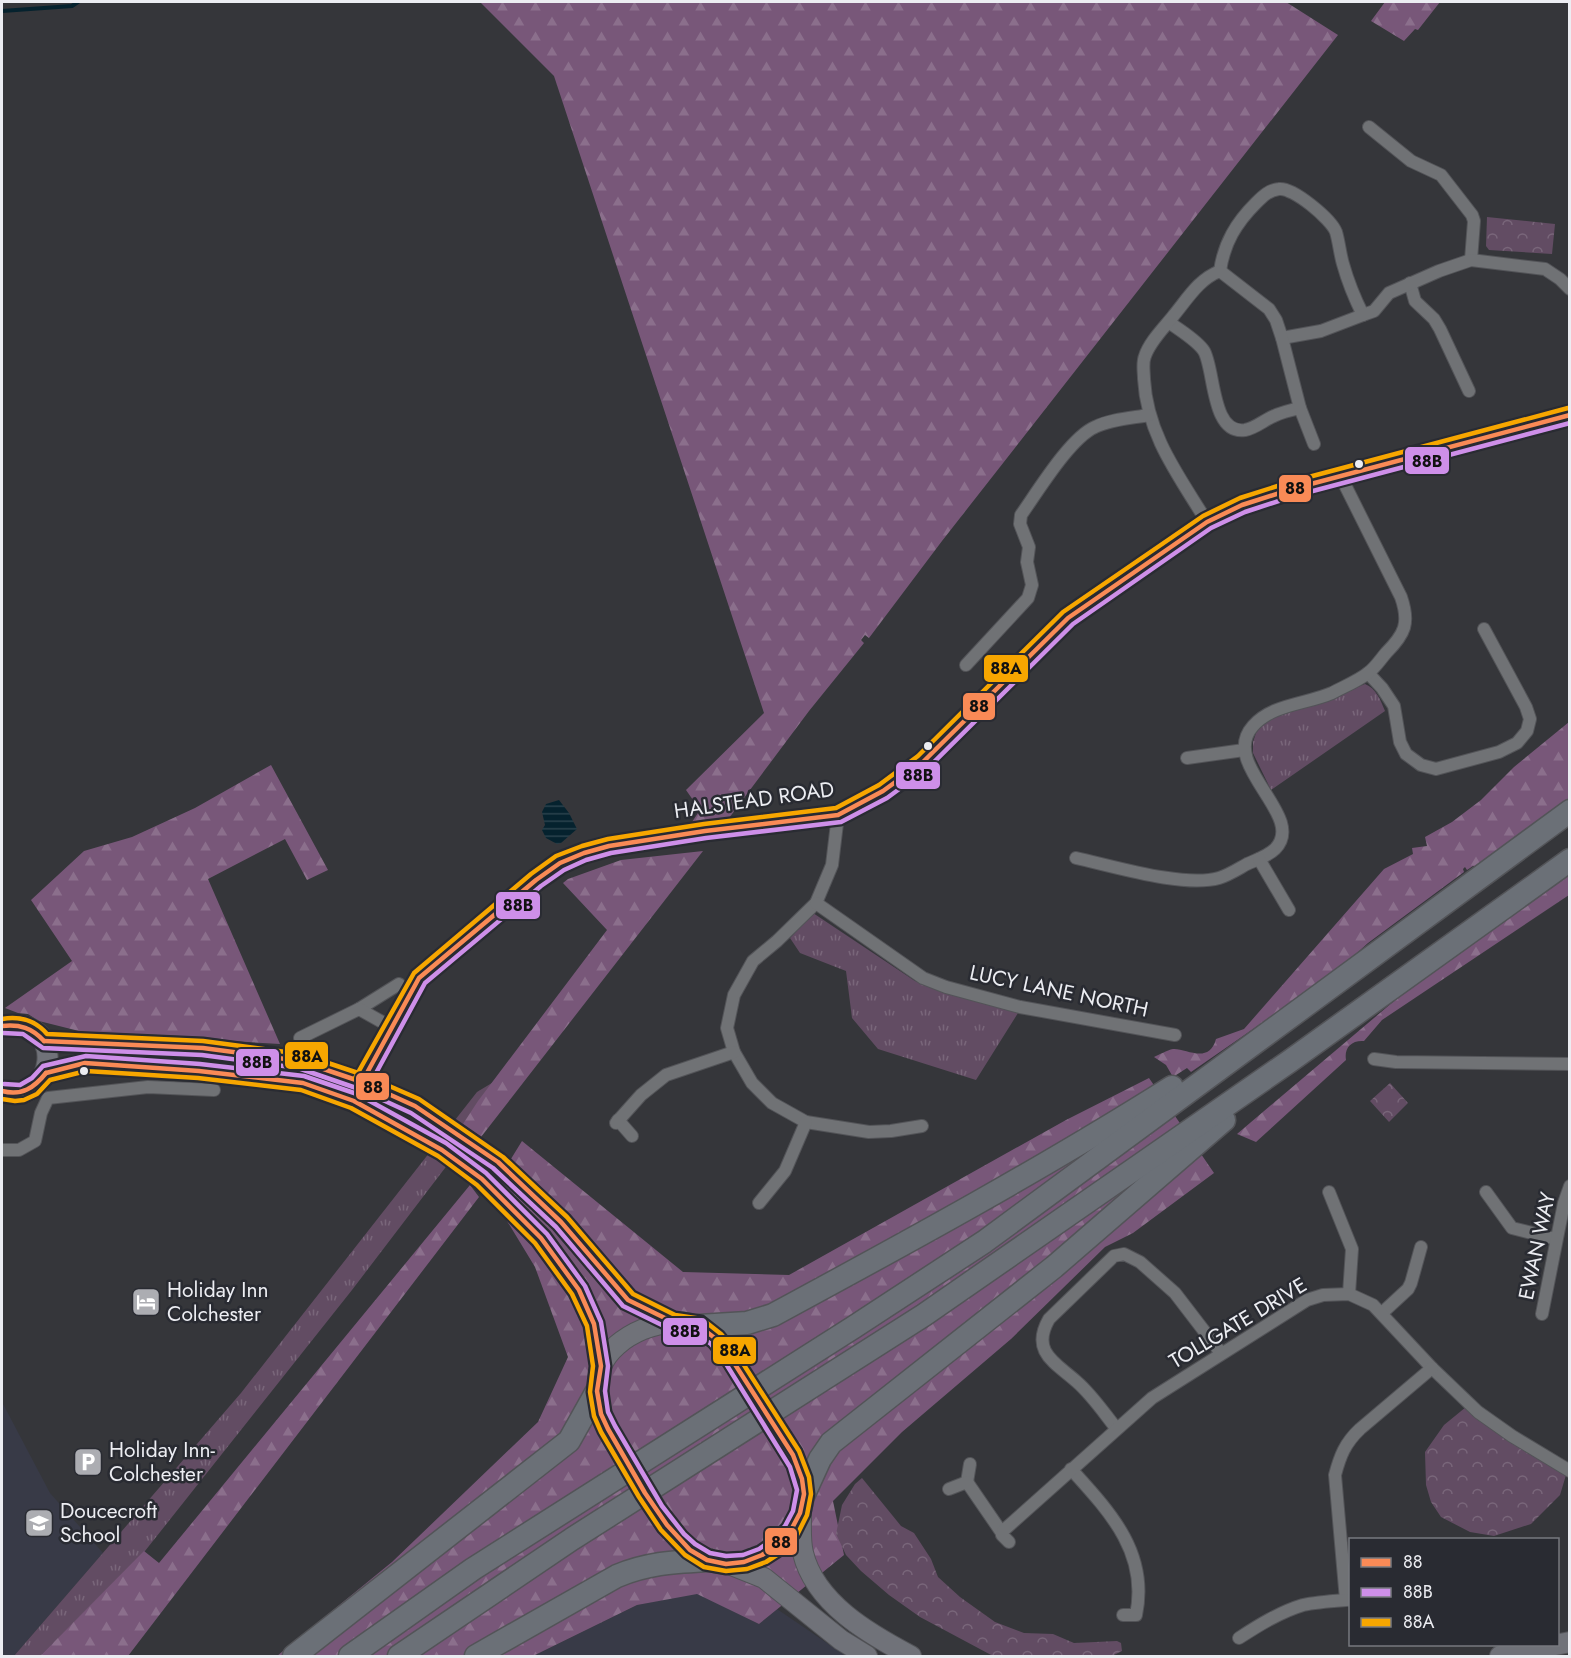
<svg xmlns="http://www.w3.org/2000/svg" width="1571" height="1658" font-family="Jost,sans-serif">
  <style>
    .built { fill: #383a47 }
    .grass { fill: url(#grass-tufts) }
    .forest { fill: url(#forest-firs) }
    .park { fill: url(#park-crowns) }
    .water { fill: url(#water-rules) }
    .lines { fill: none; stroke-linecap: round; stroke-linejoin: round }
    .stream { stroke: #05222e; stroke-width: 4 }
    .street-casing { stroke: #535458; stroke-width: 14 }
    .secondary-casing { stroke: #535458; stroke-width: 19 }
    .primary-casing { stroke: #535458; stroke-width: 22 }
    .highway-casing { stroke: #535458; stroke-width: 25 }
    .street { stroke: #707275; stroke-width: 12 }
    .secondary { stroke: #6c6d72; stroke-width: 16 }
    .primary { stroke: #707279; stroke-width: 20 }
    .highway { stroke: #6b7077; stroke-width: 22 }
    .primary-bridge-casing { stroke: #535458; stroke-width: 22; stroke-linecap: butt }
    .primary-bridge { stroke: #707279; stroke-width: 20 }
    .bus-1-casing { stroke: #292b32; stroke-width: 9 }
    .bus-2-casing { stroke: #292b32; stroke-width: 9 }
    .bus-3-casing { stroke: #292b32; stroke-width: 9 }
    .bus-1 { stroke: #f98a56; stroke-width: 4.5 }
    .bus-2 { stroke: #ce8fe9; stroke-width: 4.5 }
    .bus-3 { stroke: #f7a600; stroke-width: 4.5 }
    .bus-dot { fill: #ecedf2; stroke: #292b32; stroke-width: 2 }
    .labels { text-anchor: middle; stroke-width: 5; stroke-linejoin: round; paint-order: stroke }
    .street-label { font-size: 21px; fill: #ecedf2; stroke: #292b32 }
    .poi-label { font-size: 21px; fill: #ecedf2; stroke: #292b32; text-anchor: start }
    .line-badge { stroke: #292b32; stroke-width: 2 }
    .pale-badge-label { font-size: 16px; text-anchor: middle; font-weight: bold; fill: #111 }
  </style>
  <defs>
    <pattern id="grass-tufts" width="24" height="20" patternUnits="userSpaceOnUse" patternTransform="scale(1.5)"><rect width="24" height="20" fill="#624c63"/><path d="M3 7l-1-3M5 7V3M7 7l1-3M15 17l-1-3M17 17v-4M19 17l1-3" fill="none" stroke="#79667a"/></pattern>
    <pattern id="forest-firs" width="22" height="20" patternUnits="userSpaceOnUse" patternTransform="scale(1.5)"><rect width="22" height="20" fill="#785779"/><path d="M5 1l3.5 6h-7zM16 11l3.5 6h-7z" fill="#8b6f8c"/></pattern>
    <pattern id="park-crowns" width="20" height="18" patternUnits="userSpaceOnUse" patternTransform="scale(1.5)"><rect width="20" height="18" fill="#624c63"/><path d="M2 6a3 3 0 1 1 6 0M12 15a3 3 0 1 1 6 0" fill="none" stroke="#79667a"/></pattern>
    <pattern id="water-rules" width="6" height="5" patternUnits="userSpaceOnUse" patternTransform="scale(1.5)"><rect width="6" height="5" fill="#05222e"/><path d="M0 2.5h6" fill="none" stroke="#2a424d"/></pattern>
  </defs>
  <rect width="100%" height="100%" fill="#35363a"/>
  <!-- built -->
  <g class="built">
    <polygon points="2,1402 50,1493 103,1553 14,1656 2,1656"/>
    <polygon points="697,1593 759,1624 777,1609 846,1656 533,1656 637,1605"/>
  </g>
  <!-- grass -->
  <g class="grass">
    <path d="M1365,684C1376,688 1381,701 1385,711L1271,790L1253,753V742L1256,733L1263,724L1276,716L1332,698Z"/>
    <polygon points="813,913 915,981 1018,1013 976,1080 878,1049 852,1018 846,971 800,953 790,938"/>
    <polygon points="525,1063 352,1290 145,1551 40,1656 14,1656 241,1393 477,1092"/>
  </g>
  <!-- forest -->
  <g class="forest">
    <polygon points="480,2 1286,2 1338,35 942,541 869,638 865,635 861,640 864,643 809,711 729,818 692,822 700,810 686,790 764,713 554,76"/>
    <polygon points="1385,2 1440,2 1418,30 1415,29 1404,41 1371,21"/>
    <path d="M1569,722V798L1479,866H1473L1467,870L1465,867L1463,869L1464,872L1368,943L1337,971L1191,1072L1187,1068L1173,1077L1166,1065L1154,1057C1159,1055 1167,1050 1173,1049C1186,1048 1209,1065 1216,1039L1244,1029L1384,869L1413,854L1412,848L1427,846L1425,837L1452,822L1481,800L1514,767Z"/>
    <polygon points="271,765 328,870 307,880 285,839 208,879 280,1044 83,1032 39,1021 28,1014 18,1013 5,1008 72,961 31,900 84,851 132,837 195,808"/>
    <polygon points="703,851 481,1137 463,1124 478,1101 607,930 563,883 568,879 621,860"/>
    <path d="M1569,869V895L1382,1020L1364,1041C1351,1040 1344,1048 1346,1060L1256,1142L1237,1134L1413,985Z"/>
    <polygon points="1149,1078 1214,1173 1133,1233 1105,1247 1011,1339 902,1432 833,1501 844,1555 759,1624 697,1594 637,1605 533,1656 277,1656 392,1562 538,1422 568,1357 535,1267 490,1193 522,1141 683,1272 789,1275 1066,1120"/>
    <polygon points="470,1185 479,1197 128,1656 40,1656 144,1551 159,1563"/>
  </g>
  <!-- park -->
  <g class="park">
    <polygon points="1487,217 1555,224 1552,254 1489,250 1486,246"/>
    <polygon points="1390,1083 1408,1103 1389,1122 1370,1101"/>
    <path d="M1466,1407C1497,1434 1530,1454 1566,1475L1560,1495L1531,1524L1494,1536L1470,1532L1441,1517L1431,1502L1426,1485L1425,1452L1444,1425Z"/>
    <polygon points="862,1478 901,1526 914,1533 931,1559 938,1577 960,1597 995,1622 1024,1633 1053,1634 1074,1643 1117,1641 1121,1643 1122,1651 1112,1656 993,1656 920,1617 889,1595 861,1571 846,1555 836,1534 842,1505 855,1484"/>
  </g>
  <!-- water -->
  <polygon class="water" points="559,800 569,813 577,829 561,843 557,844 546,838 542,830 545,825 542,812 546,804"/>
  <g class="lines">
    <!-- stream -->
    <polyline class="stream" points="2,11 72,6 78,2"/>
    <!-- street casing -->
    <g class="street-casing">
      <g id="street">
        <polyline points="1369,127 1411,161 1441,175 1472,215 1474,221 1471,260"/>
        <path d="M1220,271C1224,243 1236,223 1256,203C1263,196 1269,190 1279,189C1293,187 1331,219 1336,232C1339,242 1340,254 1343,264C1348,282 1355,299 1363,315"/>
        <polyline points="1410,283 1415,301 1434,319 1440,329 1469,391"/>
        <path d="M1169,322C1179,330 1197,340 1204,351C1215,370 1211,435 1245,430C1256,428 1264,420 1274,416C1282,412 1291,410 1300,408"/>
        <polyline points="1282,338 1321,331 1363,315 1374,311 1389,293 1439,271 1471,260 1545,269 1560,279 1570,289"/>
        <path d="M1207,522C1179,476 1147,435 1144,379C1144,372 1142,363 1145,356C1150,341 1164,328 1174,315C1188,298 1199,279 1220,271L1269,309L1276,320L1282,338L1300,408L1314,444"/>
        <path d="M966,665L1028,598L1032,585L1027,562L1029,547L1020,524L1021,515C1038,491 1070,438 1095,427C1111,419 1132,418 1149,415"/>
        <polyline points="1368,673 1382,688 1394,706 1400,742 1406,754 1421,765 1436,769 1499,752 1517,743 1527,731 1530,719 1526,707 1484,629"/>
        <polyline points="1187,758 1244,750"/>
        <polyline points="838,815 832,865 816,903 777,941 753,961 734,995 727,1028 734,1052 752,1083 772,1103 806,1122 869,1132 891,1131 922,1126"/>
        <path d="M1076,858C1113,866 1184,888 1219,878C1229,875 1238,869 1247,864C1256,860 1268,856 1275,849C1308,816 1218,765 1253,726C1272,704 1307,704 1332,693C1343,687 1358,681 1368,673C1375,668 1380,660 1386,653C1405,634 1410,623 1401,597L1341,477"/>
        <polyline points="1259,859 1289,910"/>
        <polyline points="816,903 923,978 946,987 1020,1007 1175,1035"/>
        <polyline points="359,1009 399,984"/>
        <polyline points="300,1038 359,1009 391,1027"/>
        <polyline points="1374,1059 1396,1062 1570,1064"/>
        <polyline points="618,1120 632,1136"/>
        <polyline points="616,1123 641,1095 666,1075 734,1052"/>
        <polyline points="2,1150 19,1150 35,1141 41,1113 48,1098 148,1087 214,1090"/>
        <polyline points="1329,1192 1352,1249 1349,1294"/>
        <polyline points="1486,1192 1512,1228 1556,1239"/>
        <polyline points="759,1203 785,1171 806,1122"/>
        <polyline points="1382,1313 1408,1289 1411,1283 1421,1247"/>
        <polyline points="1542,1314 1564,1203 1570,1186"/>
        <path d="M1116,1428C1104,1413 1092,1395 1077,1382C1056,1363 1030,1352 1049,1319L1114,1256L1124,1254L1140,1262L1175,1293L1221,1353"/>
        <path d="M1071,1469C1110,1512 1149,1553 1136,1615H1123"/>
        <polyline points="967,1482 970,1464"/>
        <polyline points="949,1489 967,1482 1002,1533"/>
        <polyline points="1009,1542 1002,1535 1004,1530 1152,1398 1307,1300 1323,1295 1349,1294 1373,1305 1432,1368 1478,1412 1512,1436 1570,1471"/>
        <path d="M1350,1599L1346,1600L1335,1475C1340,1456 1345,1443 1360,1429L1432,1368"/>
        <path d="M1239,1638C1259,1625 1280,1612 1303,1605C1316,1602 1332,1601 1346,1600"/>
      </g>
    </g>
    <!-- secondary casing -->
    <g class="secondary-casing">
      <polyline id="secondary" points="362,1082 419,978 536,880 560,863 584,853 609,846 705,831 758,826 838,815 883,791 923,762 1049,635 1068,618 1207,522 1242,505 1292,489 1570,415"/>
    </g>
    <!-- primary casing -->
    <g class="primary-casing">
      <g id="primary">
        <path d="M2,1026C70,1014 55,1110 2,1091"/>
        <polyline points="44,1041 203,1048 300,1061 362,1082 415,1106 498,1162 561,1222 628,1300 673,1322"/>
        <polyline points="46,1073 85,1063 199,1071 303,1083 354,1101 442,1150 482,1179 541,1238 579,1290 594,1324 601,1366"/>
        <path d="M608,1429C599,1410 594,1388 601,1367C613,1335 668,1312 699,1327C712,1333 721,1345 729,1355"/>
        <path d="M801,1515C801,1528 800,1541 803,1553C815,1603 869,1634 911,1656"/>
        <path d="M661,1516C673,1533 686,1552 707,1560C751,1576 801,1540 804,1495C805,1482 798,1467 793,1455"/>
        <polyline points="729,1564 764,1578 841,1640 867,1656"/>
        <polyline points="1500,1656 1570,1642"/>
      </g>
    </g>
    <!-- highway casing -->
    <g class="highway-casing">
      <g id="highway">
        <path d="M699,1326L747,1323L773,1315C908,1242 1042,1169 1172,1087"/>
        <polyline points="804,1494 820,1459 831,1443 1054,1267 1224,1120"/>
        <polyline points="294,1656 569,1441 597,1391"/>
        <polyline points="350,1656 473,1569 854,1327 984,1242 1570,811"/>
        <polyline points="399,1656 572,1539 924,1315 1290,1061 1570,860"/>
        <path d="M476,1656L617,1576C648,1563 674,1562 708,1560"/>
      </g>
    </g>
    <!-- street -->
    <use href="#street" class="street"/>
    <!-- secondary -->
    <use href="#secondary" class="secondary"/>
    <!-- primary -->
    <use href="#primary" class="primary"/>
    <!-- highway -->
    <use href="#highway" class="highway"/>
    <!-- primary-bridge casing -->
    <g class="primary-bridge-casing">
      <g id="primary-bridge">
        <polyline points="729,1355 793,1455"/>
        <polyline points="608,1429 661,1516"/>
      </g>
    </g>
    <!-- primary-bridge -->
    <use href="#primary-bridge" class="primary-bridge"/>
    <!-- bus-1 casing -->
    <g class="bus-1-casing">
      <g id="bus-1">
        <path d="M2,1026C20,1024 32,1028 44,1041"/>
        <polyline points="44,1041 203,1048 300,1061 362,1082 415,1106 498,1162 561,1222 628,1300 673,1322 699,1326 716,1339 729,1355 793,1455 802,1479 804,1494 800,1513 791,1530 778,1545 762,1555 744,1562 726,1564 707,1560 690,1550 667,1525 645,1493 608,1429 601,1414 597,1391 601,1366 594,1324 579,1290 541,1238 482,1179 442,1150 354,1101 303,1083 199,1071 85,1063 46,1073"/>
        <polyline points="362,1082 419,978 536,880 560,863 584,853 609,846 705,831 838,815 883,791 923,762 1068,618 1207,522 1242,505 1292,489 1570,415"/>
        <path d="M2,1091C22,1096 34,1088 46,1073"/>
      </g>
    </g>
    <!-- bus-2 casing -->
    <g class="bus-2-casing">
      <g id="bus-2">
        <polyline points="3,1033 23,1034 43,1048 202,1055 298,1068 359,1089 411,1113 493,1168 556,1227 623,1306 670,1329 696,1333 711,1344 723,1359 790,1467 797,1490 793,1511 785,1526 773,1539 759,1549 743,1555 726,1556 710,1553 695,1544 684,1534 662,1506 615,1426 608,1412 605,1391 608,1366 601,1322 585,1286 547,1234 486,1173 446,1143 357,1094 304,1076 200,1064 86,1056 43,1066 32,1078 20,1085 4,1084"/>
        <polyline points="369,1086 425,983 541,886 564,870 586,860 611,853 706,838 841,822 887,798 928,768 1073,624 1211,528 1245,512 1294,496 1570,423"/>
      </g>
    </g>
    <!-- bus-3 casing -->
    <g class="bus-3-casing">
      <g id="bus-3">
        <path d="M2,1019C20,1016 35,1020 47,1034L203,1041L301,1054L364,1075L419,1099L503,1157L567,1217L633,1294L675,1315L702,1319L721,1334L735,1351L799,1451L809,1477L811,1494L807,1515L797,1535L783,1551L766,1562L747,1569L726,1571L704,1567L685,1555L661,1530L639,1497L601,1432L594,1416L590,1392L593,1366L587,1326L572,1294L535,1243L477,1185L438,1156L351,1108L301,1090L198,1078L86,1071L50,1080L37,1094L24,1100L15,1101L2,1099"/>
        <polyline points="355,1078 414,973 531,874 556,856 582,846 608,839 704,824 836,808 879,785 918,756 1063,612 1203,516 1240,498 1290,482 1568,408"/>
      </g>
    </g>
    <!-- bus-1 -->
    <use href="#bus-1" class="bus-1"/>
    <!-- bus-2 -->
    <use href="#bus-2" class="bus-2"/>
    <!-- bus-3 -->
    <use href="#bus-3" class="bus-3"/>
  </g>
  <!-- icons -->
  <defs>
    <g id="hotel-square" transform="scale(1.5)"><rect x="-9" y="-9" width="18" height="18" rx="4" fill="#acadb2" stroke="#292b32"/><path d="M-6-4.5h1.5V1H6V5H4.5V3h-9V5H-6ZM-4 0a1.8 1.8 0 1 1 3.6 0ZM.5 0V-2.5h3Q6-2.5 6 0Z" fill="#fff"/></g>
    <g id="parking-square" transform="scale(1.5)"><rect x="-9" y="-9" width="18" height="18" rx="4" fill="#acadb2" stroke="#292b32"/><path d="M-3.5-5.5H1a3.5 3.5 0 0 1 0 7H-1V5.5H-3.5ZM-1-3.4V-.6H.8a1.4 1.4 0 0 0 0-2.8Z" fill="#fff"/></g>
    <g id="school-square" transform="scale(1.5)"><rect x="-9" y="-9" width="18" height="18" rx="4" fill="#acadb2" stroke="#292b32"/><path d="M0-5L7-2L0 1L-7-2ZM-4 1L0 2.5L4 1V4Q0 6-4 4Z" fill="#fff"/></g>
  </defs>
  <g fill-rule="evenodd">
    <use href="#hotel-square" x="146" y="1302"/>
    <use href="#parking-square" x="88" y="1462"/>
    <use href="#school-square" x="39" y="1523"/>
  </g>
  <!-- markers -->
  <g class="bus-dot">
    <circle cx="1359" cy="464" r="5"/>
    <circle cx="928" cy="746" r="5"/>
    <circle cx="84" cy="1071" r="5"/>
  </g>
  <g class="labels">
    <!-- street labels -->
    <g class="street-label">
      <text transform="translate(754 800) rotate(-8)" y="7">HALSTEAD ROAD</text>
      <text transform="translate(1059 991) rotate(12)" y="7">LUCY LANE NORTH</text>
      <text transform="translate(1537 1246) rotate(-78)" y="7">EWAN WAY</text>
      <text transform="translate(1238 1323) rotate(-31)" y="7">TOLLGATE DRIVE</text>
    </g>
    <!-- poi labels -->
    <g class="poi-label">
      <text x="167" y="1297">Holiday Inn<tspan x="167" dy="24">Colchester</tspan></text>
      <text x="109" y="1457">Holiday Inn-<tspan x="109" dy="24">Colchester</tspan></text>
      <text x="60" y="1518">Doucecroft<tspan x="60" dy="24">School</tspan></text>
    </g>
  </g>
  <g class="line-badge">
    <rect x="1404" y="446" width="46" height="29" rx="6" fill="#ce8fe9"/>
    <rect x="1278" y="474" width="34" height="29" rx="6" fill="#f98a56"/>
    <rect x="983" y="654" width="46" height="29" rx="6" fill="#f7a600"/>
    <rect x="962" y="692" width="34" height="29" rx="6" fill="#f98a56"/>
    <rect x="895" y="761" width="46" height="29" rx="6" fill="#ce8fe9"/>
    <rect x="495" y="891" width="46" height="29" rx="6" fill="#ce8fe9"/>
    <rect x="284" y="1041" width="45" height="29" rx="6" fill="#f7a600"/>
    <rect x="235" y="1048" width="45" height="29" rx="6" fill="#ce8fe9"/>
    <rect x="355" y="1072" width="35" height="29" rx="6" fill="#f98a56"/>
    <rect x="662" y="1317" width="46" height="29" rx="6" fill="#ce8fe9"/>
    <rect x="712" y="1336" width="45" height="29" rx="6" fill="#f7a600"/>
    <rect x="764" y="1527" width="34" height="29" rx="6" fill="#f98a56"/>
  </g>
  <g class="pale-badge-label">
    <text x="1427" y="467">88B</text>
    <text x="1295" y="494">88</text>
    <text x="1006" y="674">88A</text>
    <text x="979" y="712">88</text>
    <text x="918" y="781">88B</text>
    <text x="518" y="911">88B</text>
    <text x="307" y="1062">88A</text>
    <text x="257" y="1068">88B</text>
    <text x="373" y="1093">88</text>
    <text x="685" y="1337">88B</text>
    <text x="735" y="1356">88A</text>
    <text x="781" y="1548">88</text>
  </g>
  <!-- border -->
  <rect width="1571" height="1658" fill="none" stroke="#ecedf2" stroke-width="6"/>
  <!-- legend -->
  <rect x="1349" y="1538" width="210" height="108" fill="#292b32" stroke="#77797f" stroke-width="1.5"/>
  <rect x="1361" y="1558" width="30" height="9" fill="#f98a56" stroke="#77797f" stroke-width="1.5"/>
  <text x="1403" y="1568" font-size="18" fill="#ecedf2">88</text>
  <rect x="1361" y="1588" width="30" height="9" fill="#ce8fe9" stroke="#77797f" stroke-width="1.5"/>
  <text x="1403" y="1598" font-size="18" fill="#ecedf2">88B</text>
  <rect x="1361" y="1618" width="30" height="9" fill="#f7a600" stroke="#77797f" stroke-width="1.5"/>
  <text x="1403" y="1628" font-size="18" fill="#ecedf2">88A</text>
</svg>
